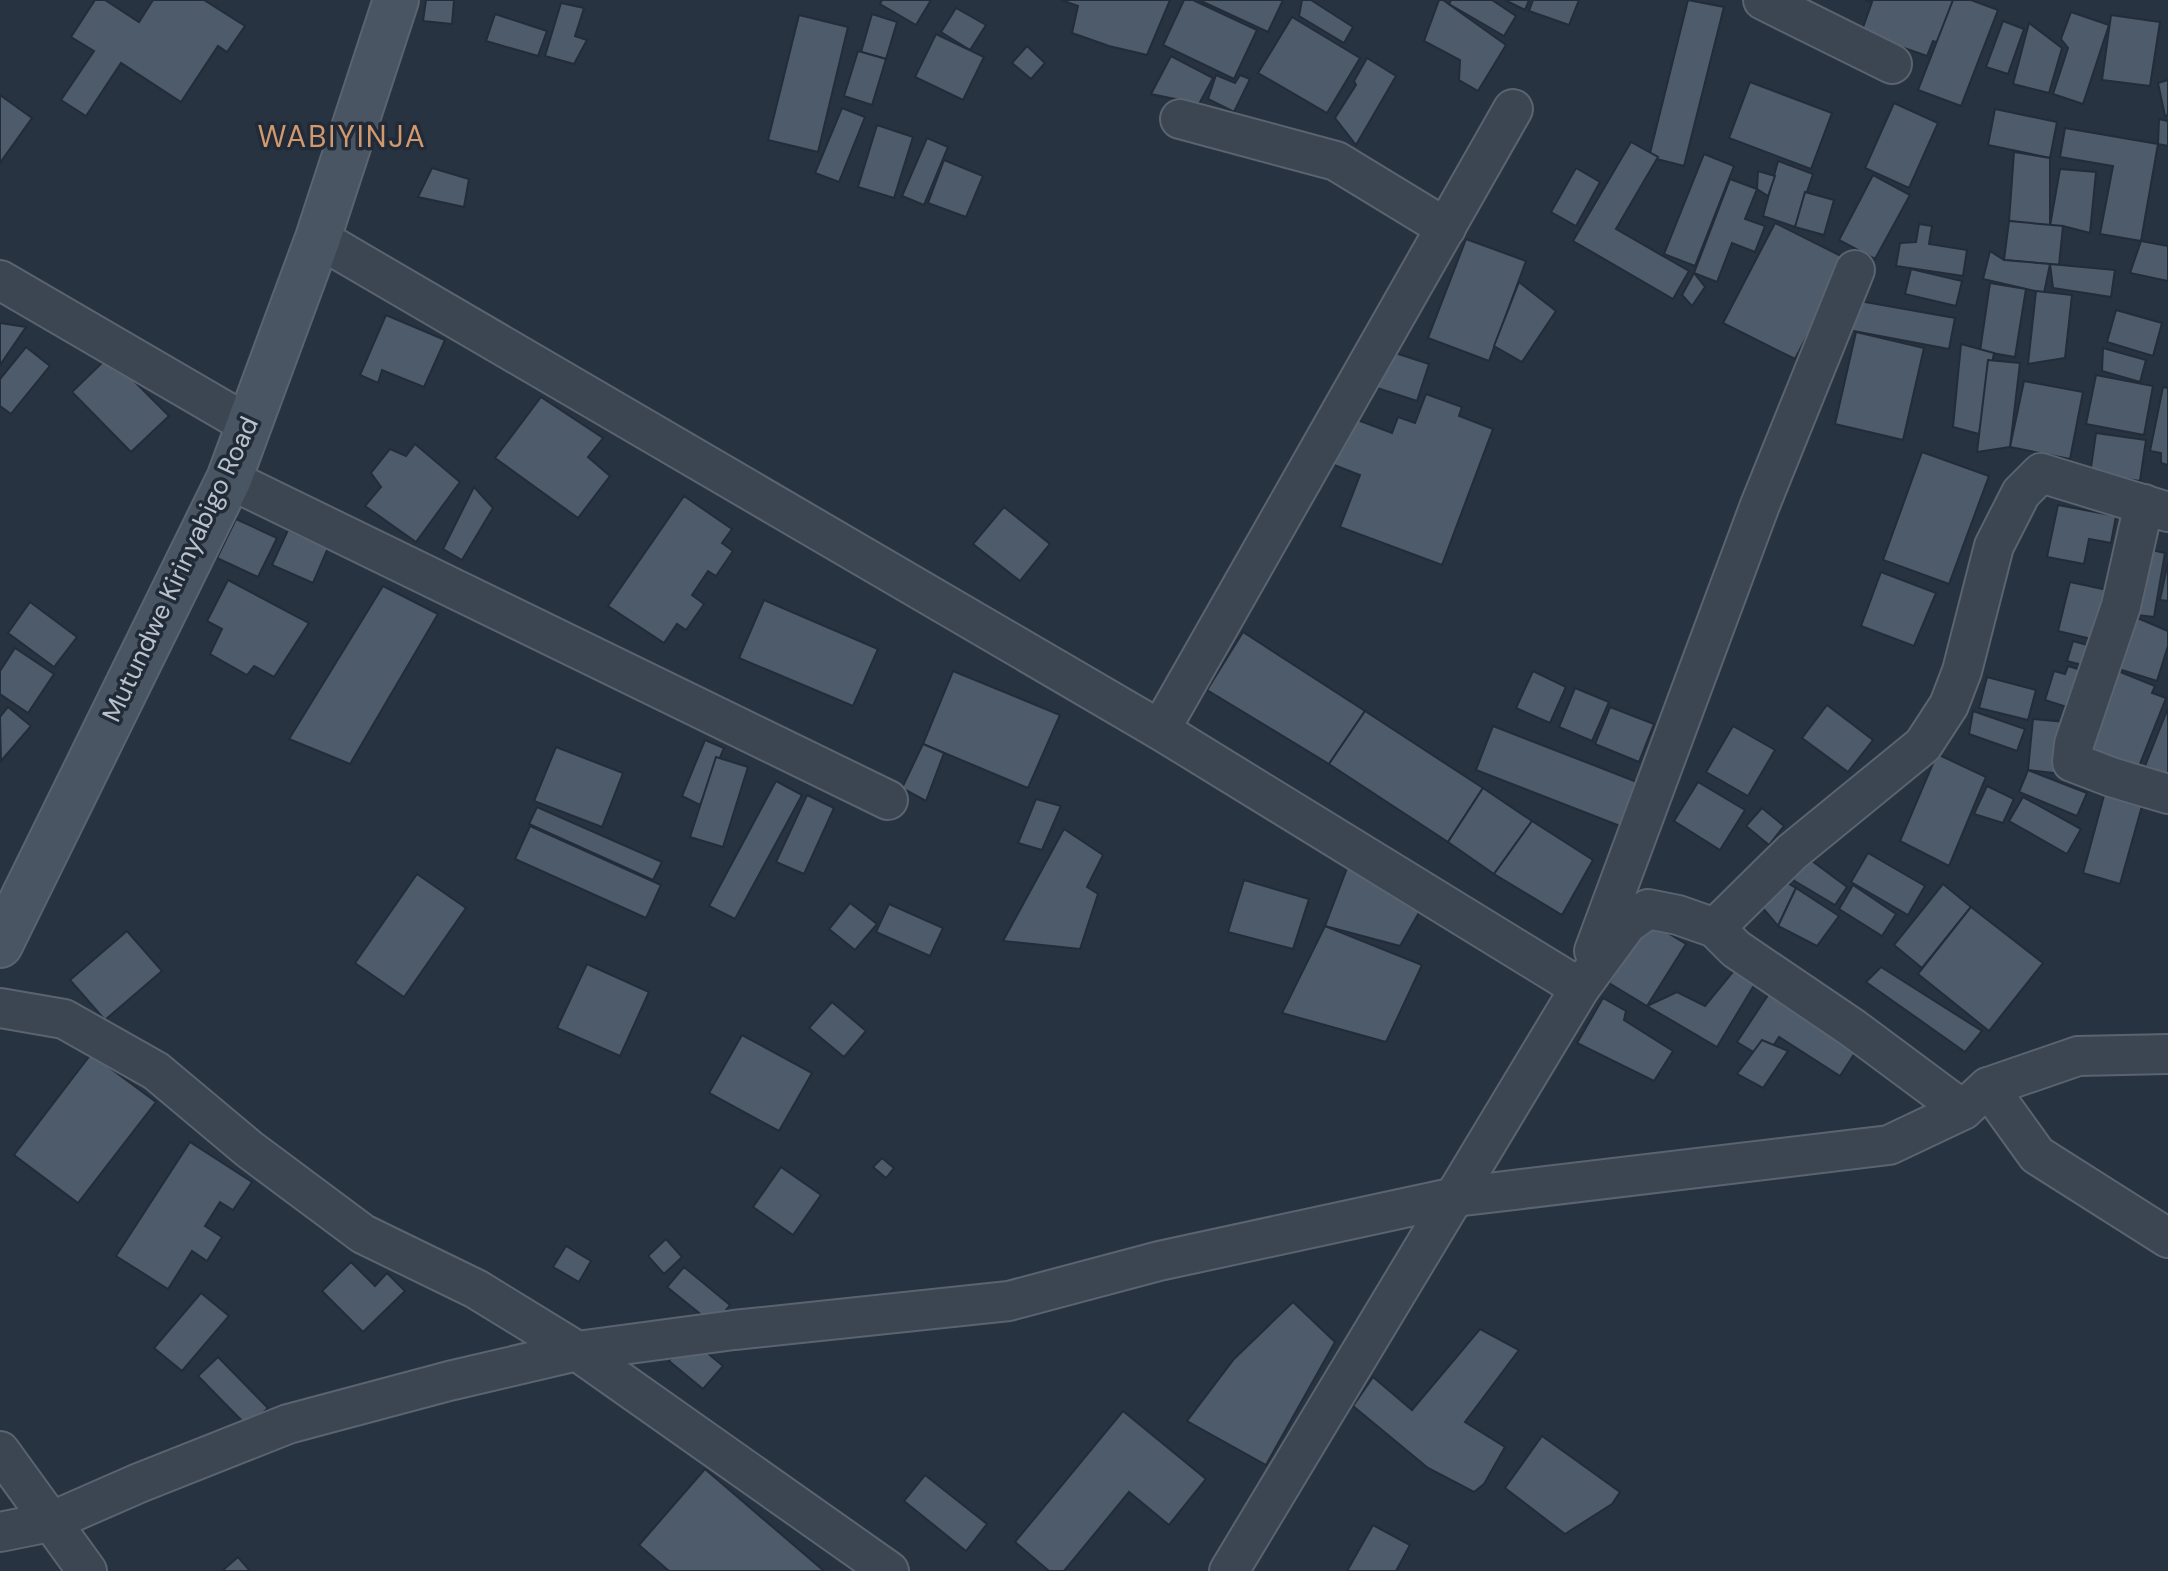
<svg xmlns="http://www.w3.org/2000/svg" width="2168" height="1571" font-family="'DM Sans',sans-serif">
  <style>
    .building { fill: #4e5b6a; stroke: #232c39; stroke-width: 2 }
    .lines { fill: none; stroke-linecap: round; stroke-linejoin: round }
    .street-casing { stroke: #5a636f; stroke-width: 42 }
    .secondary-casing { stroke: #5a636f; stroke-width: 48 }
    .street { stroke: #3c4552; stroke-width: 38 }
    .secondary { stroke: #4a5564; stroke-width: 44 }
    .labels { text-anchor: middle; stroke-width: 7; stroke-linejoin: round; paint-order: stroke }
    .street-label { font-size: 26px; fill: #b9c1cb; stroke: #212a37 }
    .quarter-label { font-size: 30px; letter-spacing: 2px; fill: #d2986e; stroke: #212a37 }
  </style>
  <rect width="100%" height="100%" fill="#283342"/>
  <!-- building -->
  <g class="building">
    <polygon points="95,0 105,0 139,22 153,0 204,0 245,26 227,52 218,46 181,102 121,63 86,116 61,100 94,51 71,37"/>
    <polygon points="426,0 454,0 452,24 423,21"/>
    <polygon points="882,0 931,0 916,25 880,4"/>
    <polygon points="1061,0 1170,0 1147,55 1109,46 1072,33 1078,6"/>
    <polygon points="1184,0 1193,0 1257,30 1234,79 1163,45"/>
    <polygon points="1199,0 1283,0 1268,32"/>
    <polygon points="1302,0 1311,0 1353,27 1344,43 1299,16"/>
    <polygon points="1439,0 1443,0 1506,45 1478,91 1459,80 1460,60 1424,41"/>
    <polygon points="1451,0 1492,0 1516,16 1504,36 1449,4"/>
    <polygon points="1505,0 1529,0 1525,10"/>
    <polygon points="1533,0 1579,0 1569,25 1529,11"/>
    <polygon points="1688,0 1724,7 1684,166 1649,157"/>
    <polygon points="1865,0 1957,0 1942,44 1933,41 1927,56 1861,33 1872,2"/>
    <polygon points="1953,0 1971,0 1998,10 1961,106 1918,90"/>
    <polygon points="561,3 584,8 575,36 587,40 574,64 545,56"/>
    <polygon points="956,8 986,25 970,50 941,32"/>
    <polygon points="2071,12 2109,25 2083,104 2053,94 2068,48 2061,39"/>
    <polygon points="495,14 547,31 538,56 486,41"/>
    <polygon points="872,14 897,22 886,59 861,52"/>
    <polygon points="799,15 848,27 818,152 768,140"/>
    <polygon points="2111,15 2160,22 2150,86 2102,80"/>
    <polygon points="1292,17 1360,58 1327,113 1258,73"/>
    <polygon points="2003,21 2024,29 2008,74 1986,67"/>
    <polygon points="2029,23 2062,48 2049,93 2013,84"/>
    <polygon points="936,34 984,57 963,100 915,77"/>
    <polygon points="1027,46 1045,63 1031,79 1012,63"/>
    <polygon points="858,51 886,59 872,105 844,96"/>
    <polygon points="1171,56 1213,78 1199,104 1151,94"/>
    <polygon points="1367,58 1396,76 1356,145 1335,118 1356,85 1354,81"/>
    <polygon points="1216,75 1235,83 1240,75 1250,79 1234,112 1208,99"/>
    <polygon points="2168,80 2168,115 2165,116 2158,83"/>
    <polygon points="1750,82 1832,113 1811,169 1729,138"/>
    <polygon points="0,95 32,118 0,163"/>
    <polygon points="1894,103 1938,123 1909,188 1865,168"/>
    <polygon points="842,108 865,117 839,182 815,173"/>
    <polygon points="1995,109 2057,122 2050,158 1988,145"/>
    <polygon points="2159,119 2168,121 2168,146 2158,144"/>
    <polygon points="877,125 913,137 894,198 858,187"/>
    <polygon points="2065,128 2158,144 2141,241 2100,234 2113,166 2060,157"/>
    <polygon points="927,138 948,147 924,205 902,196"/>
    <polygon points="1631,142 1658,157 1616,229 1689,271 1673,299 1573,241"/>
    <polygon points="2014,152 2050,158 2050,226 2009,221"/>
    <polygon points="1704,154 1734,166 1695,266 1664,254"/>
    <polygon points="944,160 983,176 966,217 928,203"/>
    <polygon points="1778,161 1813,174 1795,227 1763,216"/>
    <polygon points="432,168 469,179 464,207 418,197"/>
    <polygon points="1576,168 1600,182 1576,226 1551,212"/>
    <polygon points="2060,169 2096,172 2090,233 2063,226 2050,226"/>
    <polygon points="1758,171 1775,176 1768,196 1757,189"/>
    <polygon points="1873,175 1910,195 1875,259 1839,240"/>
    <polygon points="1730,179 1757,189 1745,219 1765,226 1755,252 1732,243 1717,282 1694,273"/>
    <polygon points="1805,192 1834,200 1824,235 1795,227"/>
    <polygon points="2009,221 2063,226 2059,265 2004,260"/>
    <polygon points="1775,223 1847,259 1795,359 1723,323"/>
    <polygon points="1919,224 1932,226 1929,244 1967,250 1963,276 1896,266 1900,243 1916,242"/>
    <polygon points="1466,239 1526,261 1489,361 1428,338"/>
    <polygon points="2141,241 2168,246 2168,281 2130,273"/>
    <polygon points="1990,251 2004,260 2050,264 2044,293 1983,279"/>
    <polygon points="2050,264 2115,270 2111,297 2053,288"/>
    <polygon points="1911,269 1962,281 1956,306 1905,294"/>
    <polygon points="1694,273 1705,287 1692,306 1682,295"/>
    <polygon points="1519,282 1556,311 1522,362 1494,346"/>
    <polygon points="1990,283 2026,289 2015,357 1980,351"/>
    <polygon points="2036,291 2072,295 2065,358 2028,364"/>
    <polygon points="1854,300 1955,318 1949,349 1848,330"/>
    <polygon points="2116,310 2162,323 2153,356 2107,342"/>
    <polygon points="386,315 445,340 424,387 382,370 378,383 360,375"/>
    <polygon points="0,323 26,327 0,365"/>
    <polygon points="1856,332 1924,348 1903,440 1835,424"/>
    <polygon points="1961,344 1994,353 1979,434 1953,427"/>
    <polygon points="1374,346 1429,364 1417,401 1362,383"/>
    <polygon points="26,347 50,366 11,414 0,406 0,379"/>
    <polygon points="2103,348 2146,360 2140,382 2102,371"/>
    <polygon points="109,356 169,416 131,452 72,392"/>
    <polygon points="1988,360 2020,363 2010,447 1977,452"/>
    <polygon points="2096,375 2153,386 2144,435 2086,424"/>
    <polygon points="2024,381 2083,392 2070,459 2010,447"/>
    <polygon points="2163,387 2168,388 2168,465 2161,463 2161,453 2150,451"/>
    <polygon points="1426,394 1462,407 1459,416 1493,429 1442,565 1340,527 1360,475 1329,463 1347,416 1392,433 1398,417 1415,423"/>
    <polygon points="541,397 603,438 588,457 610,476 578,518 495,458"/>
    <polygon points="2096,433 2146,440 2140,481 2090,474"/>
    <polygon points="415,444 460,482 416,542 365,506 381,487 371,473 390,449 406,456"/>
    <polygon points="1922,452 1989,476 1949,584 1883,560"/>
    <polygon points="474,487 493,508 462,560 443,549"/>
    <polygon points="684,496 732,529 722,543 733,551 716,576 708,571 692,595 704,604 686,630 677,624 664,643 608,606"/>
    <polygon points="2058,505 2116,516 2111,543 2089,539 2084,564 2047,557"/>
    <polygon points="1004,507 1050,544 1020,581 973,544"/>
    <polygon points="236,519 277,538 258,577 217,558"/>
    <polygon points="288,530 328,548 313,583 272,565"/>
    <polygon points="2143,548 2165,553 2154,617 2128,614"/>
    <polygon points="2168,562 2168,601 2160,600"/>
    <polygon points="1881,572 1936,593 1914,646 1861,626"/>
    <polygon points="228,580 309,623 274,677 254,666 247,675 210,654 222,629 207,621"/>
    <polygon points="2070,582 2117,592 2104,642 2058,631"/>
    <polygon points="383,586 438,614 350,764 289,739"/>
    <polygon points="764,600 878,649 853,706 739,658"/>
    <polygon points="30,602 77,637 54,667 8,633"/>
    <polygon points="2128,614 2168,631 2168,646 2157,681 2109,666"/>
    <polygon points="1243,632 1365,711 1329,764 1207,690"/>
    <polygon points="2073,641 2098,648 2093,668 2067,661"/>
    <polygon points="15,648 54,674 28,713 0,694 0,671"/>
    <polygon points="2068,666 2091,673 2079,711 2045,700 2054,671 2065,674"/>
    <polygon points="2108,667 2155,686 2152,693 2166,698 2134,779 2077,754"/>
    <polygon points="953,671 1060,715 1028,788 923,744"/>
    <polygon points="1533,671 1566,687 1550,723 1516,708"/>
    <polygon points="1987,677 2036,690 2028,720 1979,708"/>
    <polygon points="1575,688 1609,702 1592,741 1559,727"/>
    <polygon points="1827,705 1873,740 1848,772 1802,738"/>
    <polygon points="8,707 31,726 1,761 0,717"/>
    <polygon points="1610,707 1654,724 1639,762 1595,744"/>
    <polygon points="2168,708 2168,775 2145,766"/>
    <polygon points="1365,711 1483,788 1448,842 1329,764"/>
    <polygon points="1973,711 2025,729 2017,751 1969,734"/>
    <polygon points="2033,719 2066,722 2062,774 2028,770"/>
    <polygon points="1493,726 1637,782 1620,826 1476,770"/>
    <polygon points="1733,726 1775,750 1748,796 1706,772"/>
    <polygon points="705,740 724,748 700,805 682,796"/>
    <polygon points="923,744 944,753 926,801 902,788"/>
    <polygon points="556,747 623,773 602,827 534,801"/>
    <polygon points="1937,754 1986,777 1949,866 1900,841"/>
    <polygon points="716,757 748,767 723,847 690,837"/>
    <polygon points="2028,770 2087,793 2077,816 2019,792"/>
    <polygon points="776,781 802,795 735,919 709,906"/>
    <polygon points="1698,782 1745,810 1720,850 1674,821"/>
    <polygon points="1987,786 2014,799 2003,823 1974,814"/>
    <polygon points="1483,788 1532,821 1494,874 1448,842"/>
    <polygon points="2106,788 2144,799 2120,884 2083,873"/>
    <polygon points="807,795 834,808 804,874 776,862"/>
    <polygon points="2023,797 2081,829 2067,854 2009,821"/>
    <polygon points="1036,799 1061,806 1042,850 1018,843"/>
    <polygon points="537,807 662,862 653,880 529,824"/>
    <polygon points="1762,808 1784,826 1769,845 1746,826"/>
    <polygon points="1532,821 1593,860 1562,915 1494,874"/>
    <polygon points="530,826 661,885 646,918 515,859"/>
    <polygon points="1064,829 1103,855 1087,887 1098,894 1080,949 1003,941"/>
    <polygon points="1868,853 1925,886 1908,915 1851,882"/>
    <polygon points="1808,858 1847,887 1835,905 1793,880"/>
    <polygon points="1349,863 1421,909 1400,946 1325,926"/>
    <polygon points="417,874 466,908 404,997 355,963"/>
    <polygon points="1775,876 1796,888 1778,926 1756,900"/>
    <polygon points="1244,880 1309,899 1293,949 1228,932"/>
    <polygon points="1943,884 1971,907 1922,968 1894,945"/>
    <polygon points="1853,885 1896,914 1882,936 1839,909"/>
    <polygon points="1796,888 1839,916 1817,946 1778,926"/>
    <polygon points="850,903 877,924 855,950 829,929"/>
    <polygon points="889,904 943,928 930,956 876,932"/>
    <polygon points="1971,907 2043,963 1989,1031 1918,974"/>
    <polygon points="1648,921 1686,944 1647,1006 1609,983"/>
    <polygon points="1325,926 1422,965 1386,1042 1282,1013"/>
    <polygon points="127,931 162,971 105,1020 70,980"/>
    <polygon points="587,964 649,992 620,1056 557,1028"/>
    <polygon points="1881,967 1982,1031 1965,1052 1866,982"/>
    <polygon points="1736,968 1756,982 1717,1047 1647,1006 1677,992 1705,1006"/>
    <polygon points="1772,989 1860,1045 1840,1076 1779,1037 1765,1059 1737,1042"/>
    <polygon points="1603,998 1626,1011 1624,1020 1673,1051 1654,1081 1577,1043"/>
    <polygon points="832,1002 866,1031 844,1057 809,1028"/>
    <polygon points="742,1035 812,1073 779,1131 709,1093"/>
    <polygon points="1762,1040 1788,1051 1763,1088 1737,1074"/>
    <polygon points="91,1054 156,1102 78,1203 14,1155"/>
    <polygon points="190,1142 252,1182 233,1210 220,1202 205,1226 222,1237 207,1261 192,1251 168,1289 116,1256"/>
    <polygon points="882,1158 894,1168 886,1178 873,1167"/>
    <polygon points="781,1167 821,1195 793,1235 753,1207"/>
    <polygon points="666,1239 682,1257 664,1274 648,1256"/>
    <polygon points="566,1246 591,1261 579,1282 553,1267"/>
    <polygon points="351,1262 375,1286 387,1273 405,1291 363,1332 322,1291"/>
    <polygon points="684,1267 730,1305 714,1325 667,1287"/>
    <polygon points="201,1293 229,1316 182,1371 154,1348"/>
    <polygon points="1293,1302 1335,1342 1266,1465 1187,1421 1234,1359"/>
    <polygon points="1480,1329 1519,1350 1465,1422 1505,1447 1484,1484 1474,1492 1428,1468 1353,1406 1373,1377 1412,1410"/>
    <polygon points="688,1337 723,1366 703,1389 669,1361"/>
    <polygon points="218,1357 268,1408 248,1427 198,1376"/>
    <polygon points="1123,1411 1206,1479 1169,1525 1129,1492 1064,1571 1049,1571 1015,1542"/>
    <polygon points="1542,1436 1620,1492 1612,1504 1565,1534 1505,1488"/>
    <polygon points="705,1469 824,1571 669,1571 639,1545"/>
    <polygon points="925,1475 987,1524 966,1551 904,1501"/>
    <polygon points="1373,1525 1410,1545 1396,1571 1347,1571"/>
    <polygon points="238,1557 250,1571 222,1571"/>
  </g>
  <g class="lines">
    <!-- street casing -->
    <g class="street-casing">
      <g id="street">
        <polyline points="1763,0 1892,64"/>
        <polyline points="1180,119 1336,161 1446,228"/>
        <polyline points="318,238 1160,730 1580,988"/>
        <polyline points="0,280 249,425"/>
        <polyline points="229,479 888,800"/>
        <polyline points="2144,504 2121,606 2074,744 2072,762 2111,777 2168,794"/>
        <polyline points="1160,730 1513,109"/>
        <polyline points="1715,928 1792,852 1923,745 1949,705 1962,671 1994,546 2021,493 2041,473 2168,512"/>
        <polyline points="1594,951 1760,505 1855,270"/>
        <polyline points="0,1008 64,1019 156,1071 249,1149 363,1234 476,1289 577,1351 734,1330 1009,1301 1159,1261 1455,1197 1889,1145 1963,1110 1988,1087 2078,1056 2168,1054"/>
        <polyline points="1988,1087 2037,1155 2168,1238"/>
        <polyline points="0,1451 87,1571"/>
        <polyline points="0,1532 50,1522 139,1483 288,1424 449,1381 577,1351 889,1571"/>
        <polyline points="1229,1571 1580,988 1627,924 1648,909 1678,915 1715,928 1736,949 1854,1029 1963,1110"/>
      </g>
    </g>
    <!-- secondary casing -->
    <g class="secondary-casing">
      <polyline id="secondary" points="0,945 229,479 318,238 396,0"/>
    </g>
    <!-- street -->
    <use href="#street" class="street"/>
    <!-- secondary -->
    <use href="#secondary" class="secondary"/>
  </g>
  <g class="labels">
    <!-- street labels -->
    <g class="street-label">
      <text transform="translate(180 569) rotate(-65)" y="9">Mutundwe Kirinyabigo Road</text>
    </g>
    <!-- quarter labels -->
    <g class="quarter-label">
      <text x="342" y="147">WABIYINJA</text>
    </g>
  </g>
</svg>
